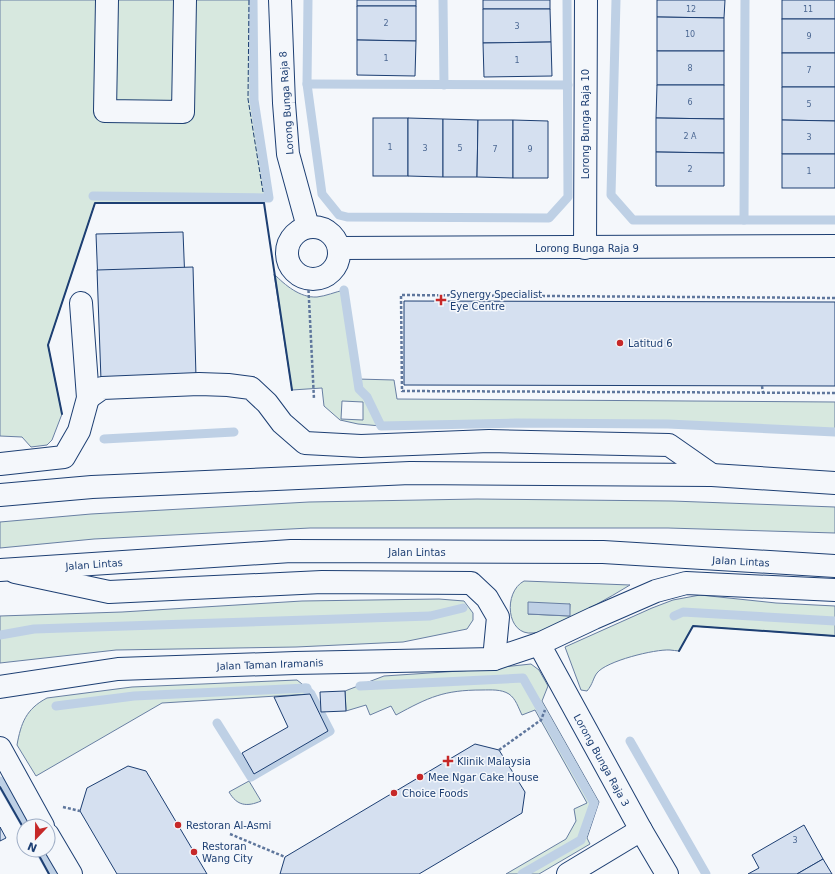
<svg xmlns="http://www.w3.org/2000/svg" width="835" height="874" font-family="'DejaVu Sans',sans-serif">
  <style>
    .green { fill: #d7e8df; stroke: #687fa3; fill-rule: evenodd }
    .water { fill: #bed0e5; stroke: #687fa3 }
    .lines { fill: none; stroke-linecap: round; stroke-linejoin: round }
    .stream { stroke: #bed0e5; stroke-width: 9 }
    .building { fill: #d5e0f0; stroke: #1d3f73 }
    .minor-casing { stroke: #1d3f73; stroke-width: 24 }
    .highway-casing { stroke: #1d3f73; stroke-width: 24 }
    .path { stroke: #5e769c; stroke-width: 2.5; stroke-dasharray: 3 2; stroke-linecap: butt }
    .minor { stroke: #f4f7fb; stroke-width: 22 }
    .highway { stroke: #f4f7fb; stroke-width: 22 }
    .fence { stroke: #1d3f73; stroke-width: 1; stroke-dasharray: 5 2; stroke-linecap: butt }
    .wall { stroke: #1d3f73; stroke-width: 2 }
    .poi-dot { fill: #c62828; stroke: #f4f7fb; stroke-width: 1.5 }
    .labels { text-anchor: middle; stroke-width: 3; stroke-linejoin: round; paint-order: stroke }
    .number-label { font-size: 8px; fill: #4b6792 }
    .street-label { font-size: 10px; fill: #1d3f73; stroke: #f4f7fb }
    .poi-label { font-size: 10px; fill: #1d3f73; stroke: #f4f7fb; text-anchor: start }
  </style>
  <rect width="100%" height="100%" fill="#f4f7fb"/>
  <!-- green -->
  <g class="green">
    <polygon points="0,0 253,0 254,100 269,198 264,203 95,203 48,345 62,414 52,440 47,445 31,447 22,437 0,436"/>
    <path d="M274,274C285,285 300,298 317,297C326,296 335,292 344,290L357,379L394,380L397,399L835,402V432L668,424L516,423L381,426L358,424L340,420L324,406L322,388L292,390ZM342,401L363,402V420L341,419Z"/>
    <polygon points="477,499 672,501 835,507 835,533 668,528 310,528 94,539 0,548 0,522 91,514 309,502"/>
    <path d="M524,581L630,585C607,599 584,612 559,623C551,627 543,632 533,633C506,636 503,592 524,581ZM570,604L569,616L528,614Z"/>
    <path d="M700,595L776,603L835,606V636L693,626L679,651C676,651 673,650 670,650C655,649 606,661 597,673C593,678 593,684 587,691L581,690L565,647L652,608L673,600Z"/>
    <polygon points="439,599 464,601 473,613 473,620 467,629 403,642 296,647 116,650 0,663 0,616 122,612 302,601"/>
    <path d="M531,664L539,670L548,686L542,701L599,802L587,838L590,844L539,874H506L566,839L576,821L574,809L587,803L535,710L522,715C518,707 516,699 509,694C501,689 491,690 482,690C444,690 429,697 396,715L391,706L370,715L366,705L346,711L345,691L384,676L475,670Z"/>
    <path d="M297,680L307,688L310,694L162,703L36,776L17,745C21,723 26,709 47,698L132,687Z"/>
    <path d="M249,781L261,801C247,807 237,806 229,792Z"/>
  </g>
  <!-- water -->
  <polygon class="water" points="528,602 570,604 570,616 528,614"/>
  <g class="lines">
    <!-- stream -->
    <g class="stream">
      <polyline points="308,0 307,84 322,194 339,215 347,217 549,218 568,197 567,0"/>
      <polyline points="443,0 444,85"/>
      <polyline points="616,0 611,195 633,220 835,220"/>
      <polyline points="307,84 568,85"/>
      <polyline points="93,196 269,198 254,100 253,0"/>
      <polyline points="744,220 745,0"/>
      <polyline points="344,290 359,389 367,397 381,426 516,423 668,424 835,432"/>
      <polyline points="104,439 234,432"/>
      <polyline points="674,616 683,612 835,621"/>
      <polyline points="0,635 34,629 430,616 463,608"/>
      <polyline points="360,686 523,678 594,803 581,840 522,874"/>
      <polyline points="56,706 134,696 307,688"/>
      <polyline points="217,723 251,777 330,731 311,694 305,688"/>
      <polyline points="630,741 706,874"/>
      <polyline points="0,781 26,826"/>
      <polyline points="39,850 53,874"/>
    </g>
  </g>
  <!-- building -->
  <g class="building">
    <rect x="357" y="0" width="59" height="6"/>
    <rect x="483" y="0" width="67" height="9"/>
    <polygon points="657,0 725,0 724,18 657,17"/>
    <rect x="782" y="0" width="53" height="19"/>
    <polygon points="357,6 416,6 416,41 357,40"/>
    <polygon points="483,9 550,9 551,42 483,43"/>
    <polygon points="657,17 724,18 724,51 657,51"/>
    <rect x="782" y="19" width="53" height="34"/>
    <polygon points="357,40 416,41 415,76 357,75"/>
    <polygon points="551,42 552,76 484,77 483,43"/>
    <rect x="657" y="51" width="67" height="34"/>
    <rect x="782" y="53" width="53" height="34"/>
    <polygon points="657,85 724,85 724,119 656,118"/>
    <polygon points="782,87 835,87 835,121 782,120"/>
    <rect x="373" y="118" width="35" height="58"/>
    <polygon points="408,118 443,119 443,177 408,176"/>
    <polygon points="656,118 724,119 724,153 656,152"/>
    <polygon points="443,119 478,120 477,177 443,177"/>
    <polygon points="478,120 513,120 513,178 477,177"/>
    <polygon points="513,120 548,121 548,178 513,178"/>
    <polygon points="782,120 835,121 835,154 782,154"/>
    <polygon points="656,152 724,153 724,186 656,186"/>
    <rect x="782" y="154" width="53" height="34"/>
    <polygon points="183,232 185,282 98,284 96,234"/>
    <polygon points="193,267 196,377 101,380 97,270"/>
    <polygon points="404,301 835,302 835,386 404,385"/>
    <polygon points="345,691 346,711 321,712 320,692"/>
    <polygon points="310,694 328,731 254,774 242,753 288,727 274,697"/>
    <polygon points="475,744 499,750 525,792 522,813 419,874 280,874 285,857"/>
    <polygon points="128,766 146,771 207,874 117,874 80,811 87,788"/>
    <polygon points="804,825 823,859 797,874 748,874 759,868 752,855"/>
    <polygon points="0,827 6,838 0,841"/>
    <polygon points="823,859 832,874 797,874"/>
  </g>
  <g class="lines">
    <!-- minor casing -->
    <g class="minor-casing">
      <g id="minor">
        <polyline points="107,0 105,111 183,112 185,0"/>
        <polyline points="280,0 284,103 288,154 308,227"/>
        <circle cx="313" cy="253" r="26"/>
        <polyline points="340,248 835,246"/>
        <polyline points="585,248 586,0"/>
        <polyline points="88,398 102,388 199,384 228,385 251,388 267,403 282,423 305,443 361,446 489,441 669,445 712,475"/>
        <polyline points="0,464 64,457 79,431 88,398 81,303"/>
        <polyline points="15,572 109,592 322,582 471,583 487,598 498,617 494,659"/>
        <polyline points="539,644 641,830 667,874"/>
        <polyline points="0,687 118,669 295,663 494,659 539,644 594,618 656,591 686,583 835,590"/>
        <polyline points="0,748 43,826"/>
        <polyline points="48,835 71,874"/>
        <polyline points="568,874 641,830"/>
      </g>
    </g>
    <!-- highway casing -->
    <g class="highway-casing">
      <g id="highway">
        <polyline points="0,495 92,487 410,473 712,475 835,483"/>
        <polyline points="0,570 291,551 603,552 835,566"/>
      </g>
    </g>
    <!-- path -->
    <g class="path">
      <polyline points="308,280 314,399"/>
      <polyline points="835,298 401,295 402,391 835,393"/>
      <polyline points="762,386 763,393"/>
      <polyline points="499,750 541,720 545,710"/>
      <polyline points="63,807 80,811"/>
      <polyline points="230,834 285,857"/>
    </g>
    <!-- minor -->
    <use href="#minor" class="minor"/>
    <!-- highway -->
    <use href="#highway" class="highway"/>
    <!-- fence -->
    <polyline class="fence" points="249,0 248,99 263,192"/>
    <!-- wall -->
    <g class="wall">
      <polyline points="62,414 48,345 95,203 264,203 292,390"/>
      <polyline points="679,651 693,626 835,636"/>
      <polyline points="0,787 24,829"/>
      <polyline points="36,850 49,874"/>
    </g>
  </g>
  <!-- markers -->
  <g class="poi-dot">
    <path d="M439 294h4v4h4v4h-4v4h-4v-4h-4v-4h4z"/>
    <circle cx="620" cy="343" r="4"/>
    <path d="M446 755h4v4h4v4h-4v4h-4v-4h-4v-4h4z"/>
    <circle cx="420" cy="777" r="4"/>
    <circle cx="394" cy="793" r="4"/>
    <circle cx="178" cy="825" r="4"/>
    <circle cx="194" cy="852" r="4"/>
  </g>
  <g class="labels">
    <!-- number labels -->
    <g class="number-label">
      <text x="691" y="12">12</text>
      <text x="808" y="12">11</text>
      <text x="386" y="26">2</text>
      <text x="517" y="29">3</text>
      <text x="690" y="37">10</text>
      <text x="809" y="39">9</text>
      <text x="386" y="61">1</text>
      <text x="517" y="63">1</text>
      <text x="690" y="71">8</text>
      <text x="809" y="73">7</text>
      <text x="690" y="105">6</text>
      <text x="809" y="107">5</text>
      <text x="690" y="139">2 A</text>
      <text x="809" y="140">3</text>
      <text x="390" y="150">1</text>
      <text x="425" y="151">3</text>
      <text x="460" y="151">5</text>
      <text x="495" y="152">7</text>
      <text x="530" y="152">9</text>
      <text x="690" y="172">2</text>
      <text x="809" y="174">1</text>
      <text x="795" y="843">3</text>
    </g>
    <!-- street labels -->
    <g class="street-label">
      <text transform="translate(286 103) rotate(-94)" y="4">Lorong Bunga Raja 8</text>
      <text transform="translate(585 124) rotate(-90)" y="4">Lorong Bunga Raja 10</text>
      <text x="587" y="252">Lorong Bunga Raja 9</text>
      <text x="417" y="556">Jalan Lintas</text>
      <text transform="translate(741 561) rotate(3)" y="4">Jalan Lintas</text>
      <text transform="translate(94 564) rotate(-4)" y="4">Jalan Lintas</text>
      <text transform="translate(270 664) rotate(-2)" y="4">Jalan Taman Iramanis</text>
      <text transform="translate(602 760) rotate(61)" y="4">Lorong Bunga Raja 3</text>
    </g>
    <!-- poi labels -->
    <g class="poi-label">
      <text x="450" y="298">Synergy Specialist<tspan x="450" dy="12">Eye Centre</tspan></text>
      <text x="628" y="347">Latitud 6</text>
      <text x="457" y="765">Klinik Malaysia</text>
      <text x="428" y="781">Mee Ngar Cake House</text>
      <text x="402" y="797">Choice Foods</text>
      <text x="186" y="829">Restoran Al-Asmi</text>
      <text x="202" y="850">Restoran<tspan x="202" dy="12">Wang City</tspan></text>
    </g>
  </g>
  <!-- north arrow -->
  <g transform="translate(36 838) rotate(202)"><circle r="19" fill="#f4f7fb" stroke="#9eadc5"/>
  <path d="M0-3L7 15L0 10L-7 15Z" fill="#c62828"/>
  <text y="-6" font-size="11" font-weight="bold" text-anchor="middle" fill="#1d3f73">N</text>
  </g>
</svg>
